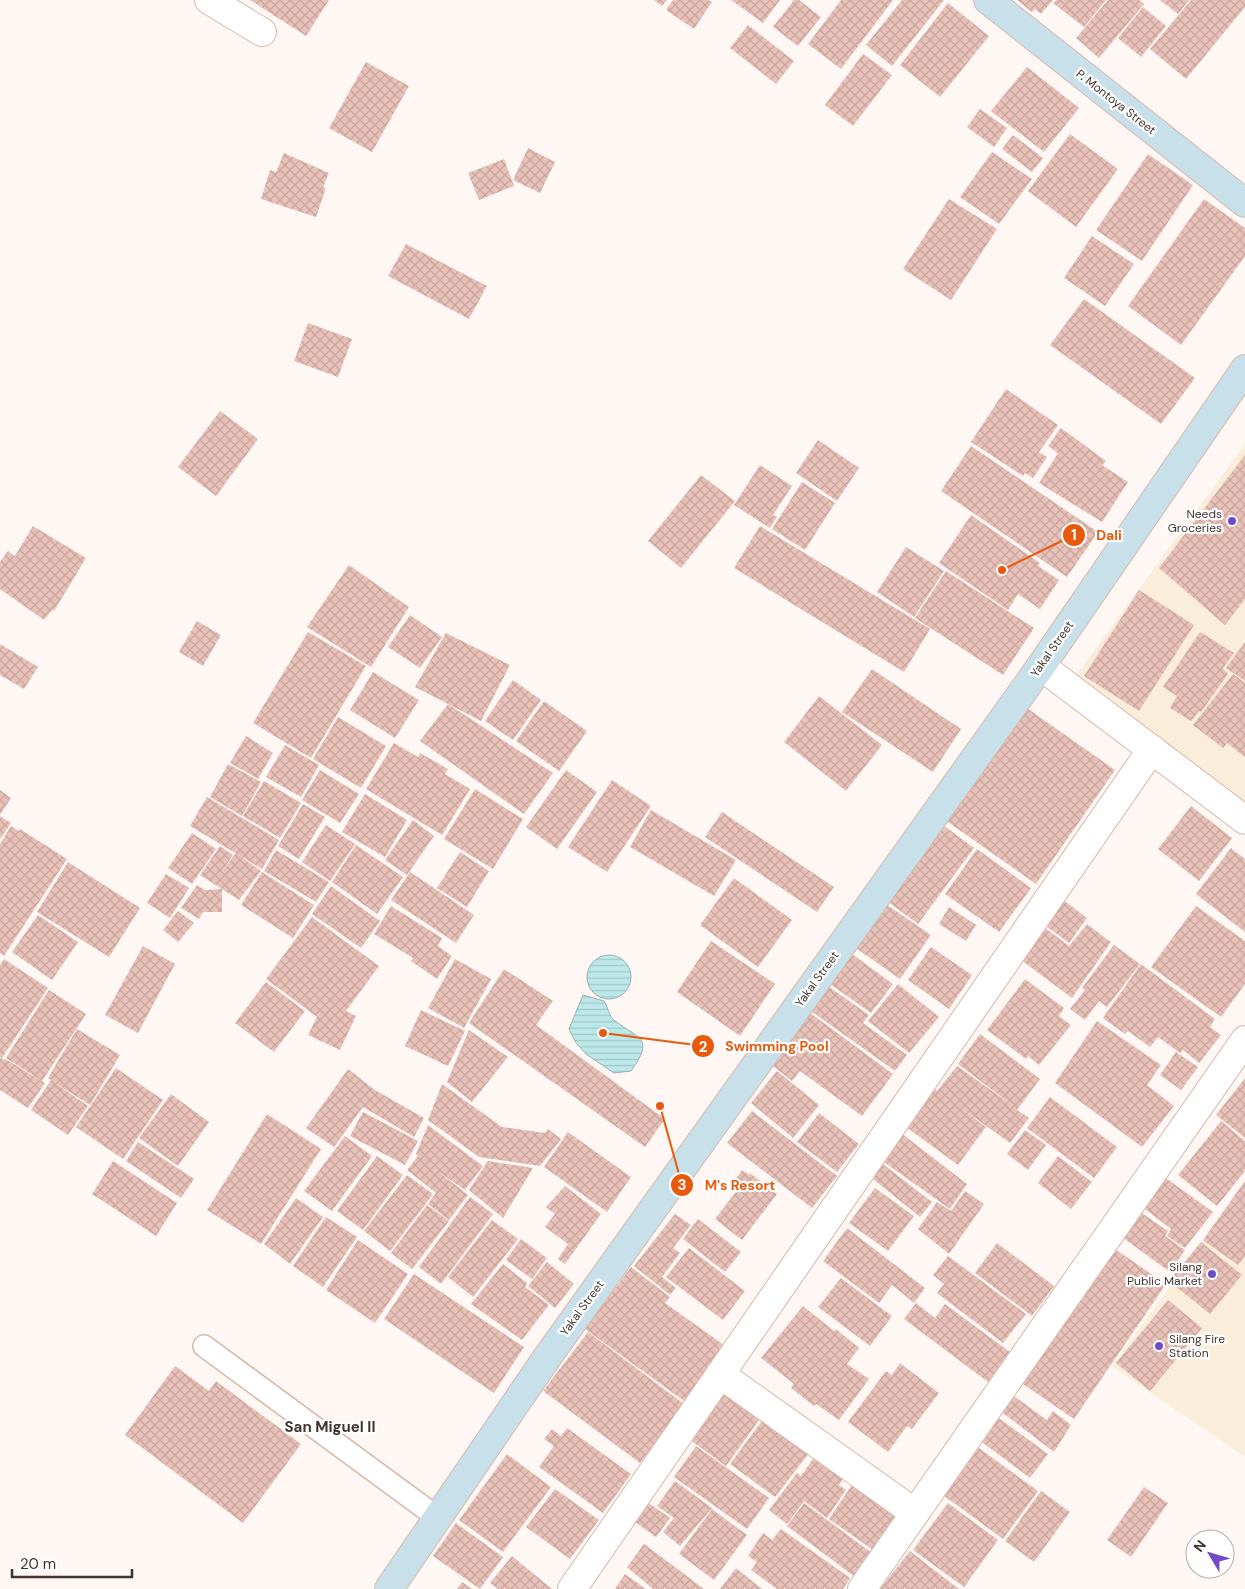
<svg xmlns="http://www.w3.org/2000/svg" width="1245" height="1589" font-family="'DM Sans',sans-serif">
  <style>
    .commercial { fill: #faedd9 }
    .water { fill: url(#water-rules); stroke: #97b2b1 }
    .building { fill: url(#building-cross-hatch) }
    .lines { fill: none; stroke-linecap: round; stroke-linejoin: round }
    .lane-casing { stroke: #d7b8aa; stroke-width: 24 }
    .street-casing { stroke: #d7b8aa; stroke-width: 30 }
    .secondary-casing { stroke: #d7b8aa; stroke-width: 30 }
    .lane { stroke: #fff; stroke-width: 21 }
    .street { stroke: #fff; stroke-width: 28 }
    .secondary { stroke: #c8e0ea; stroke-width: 28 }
    .poi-dot { fill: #6f4cc5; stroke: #fff; stroke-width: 2 }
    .labels { text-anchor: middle; stroke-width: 4.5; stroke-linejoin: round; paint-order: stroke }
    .street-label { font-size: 12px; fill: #41352f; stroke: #fff }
    .poi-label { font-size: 12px; fill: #41352f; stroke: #fff; text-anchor: end }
    .quarter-label { font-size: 15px; font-weight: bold; fill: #41352f; stroke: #fff }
    .leader { fill: none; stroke: #e8590c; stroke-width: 2 }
    .callout-dot { fill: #e8590c; stroke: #fff; stroke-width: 2 }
    .mark-label { font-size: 15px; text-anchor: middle; font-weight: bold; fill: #fff }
    .callout-label { font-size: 14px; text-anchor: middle; font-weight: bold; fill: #e8590c; stroke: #fff; stroke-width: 4.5; stroke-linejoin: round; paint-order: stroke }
  </style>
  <defs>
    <pattern id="water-rules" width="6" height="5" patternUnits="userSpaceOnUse" patternTransform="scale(1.25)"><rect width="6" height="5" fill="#bce8e9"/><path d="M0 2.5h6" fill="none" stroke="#a3c8c8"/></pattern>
    <pattern id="building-cross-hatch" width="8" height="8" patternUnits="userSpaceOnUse" patternTransform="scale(1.25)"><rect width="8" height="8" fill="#e8c1b9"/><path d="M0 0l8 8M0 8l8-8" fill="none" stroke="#c8a69f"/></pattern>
  </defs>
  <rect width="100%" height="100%" fill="#fef7f4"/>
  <!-- commercial -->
  <g class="commercial">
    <polygon points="1245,444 1245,802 1074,678"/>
    <polygon points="1245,1183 1245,1457 1112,1366"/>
  </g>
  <!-- water -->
  <g class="water">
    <circle cx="609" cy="977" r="22"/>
    <path d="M583,995L604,1001C608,1007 609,1017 615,1021C639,1039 655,1038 631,1071L614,1073L586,1054L576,1043L569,1029Z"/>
  </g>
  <!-- building -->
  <g class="building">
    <polygon points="250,0 329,0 306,36"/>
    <polygon points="654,0 667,0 662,6"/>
    <polygon points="673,0 708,0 712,2 694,29 666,10"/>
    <polygon points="731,0 780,0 763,23"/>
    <polygon points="794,0 799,0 821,17 798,46 773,27"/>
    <polygon points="841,0 893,0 841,69 808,44"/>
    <polygon points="902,0 944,0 892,66 866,45"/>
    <polygon points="1017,0 1053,0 1041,14 1035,9 1032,12"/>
    <polygon points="1056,0 1106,0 1084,27 1053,3"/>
    <polygon points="1108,0 1139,0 1144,4 1099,58 1076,38"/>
    <polygon points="1160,0 1189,0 1178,14"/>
    <polygon points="1191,0 1245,0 1245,7 1186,79 1150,49"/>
    <polygon points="948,3 989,36 940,97 900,65"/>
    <polygon points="1143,7 1166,26 1141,57 1118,38"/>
    <polygon points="748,25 794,61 776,84 730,48"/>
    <polygon points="863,54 892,75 853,126 825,105"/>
    <polygon points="366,62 409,86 372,152 329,128"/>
    <polygon points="1027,67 1079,108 1044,152 991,111"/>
    <polygon points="980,109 1007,128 994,147 967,127"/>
    <polygon points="1070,134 1118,169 1076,227 1028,191"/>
    <polygon points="1013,135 1043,158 1032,172 1002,149"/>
    <polygon points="528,148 555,162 540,193 513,180"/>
    <polygon points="992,152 1032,179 999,224 960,197"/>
    <polygon points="284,153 329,173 323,187 326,188 316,217 261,199 270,170 276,172"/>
    <polygon points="1148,154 1193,185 1142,261 1096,230"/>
    <polygon points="504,159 514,186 479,200 468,173"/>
    <polygon points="949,199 997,229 951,300 903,269"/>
    <polygon points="1204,199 1245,228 1245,256 1181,345 1128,306"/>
    <polygon points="1092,236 1134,264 1105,306 1064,278"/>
    <polygon points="406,244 487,286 469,319 388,276"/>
    <polygon points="1084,299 1195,378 1161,424 1050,345"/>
    <polygon points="308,323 352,339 338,377 294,361"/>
    <polygon points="1006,389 1058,425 1039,452 1047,457 1033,478 1025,473 1023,476 971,442"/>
    <polygon points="220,411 258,439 216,496 178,467"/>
    <polygon points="1061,428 1106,461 1102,465 1128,482 1102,522 1039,483 1058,453 1048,446"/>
    <polygon points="818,440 859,468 837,501 796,473"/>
    <polygon points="971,446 1098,532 1067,577 941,491"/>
    <polygon points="1245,455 1245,599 1225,625 1159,568"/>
    <polygon points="760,465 792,486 773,515 777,517 770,528 734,505"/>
    <polygon points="701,475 735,501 681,568 648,541"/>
    <polygon points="802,482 835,503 805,550 772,529"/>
    <polygon points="971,515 1040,563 1038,566 1059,580 1040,609 1018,594 1008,610 939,563"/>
    <polygon points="33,526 86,558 54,611 52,610 44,620 0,589 0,562 8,551 15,556"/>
    <polygon points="760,526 930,629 904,672 734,568"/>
    <polygon points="906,547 944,571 914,617 877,592"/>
    <polygon points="349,565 409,607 371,667 307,627"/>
    <polygon points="946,571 1034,628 1003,675 915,618"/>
    <polygon points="1139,590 1194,625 1139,711 1084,676"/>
    <polygon points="410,615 442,637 420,668 388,647"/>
    <polygon points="197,621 221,635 203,666 179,652"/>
    <polygon points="308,632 366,666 311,758 253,723"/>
    <polygon points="1200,632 1234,653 1223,668 1228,674 1201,712 1199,711 1191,721 1170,708 1177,696 1163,687"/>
    <polygon points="446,633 510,665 481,721 415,687"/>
    <polygon points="1245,642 1245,681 1226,668"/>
    <polygon points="0,644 38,667 24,689 0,675"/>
    <polygon points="872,669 961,729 933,772 842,712"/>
    <polygon points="373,672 419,700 395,738 350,710"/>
    <polygon points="1233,674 1245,683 1245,757 1227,743 1223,748 1193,725"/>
    <polygon points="513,680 541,700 513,740 485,721"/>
    <polygon points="819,696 882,745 846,791 784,742"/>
    <polygon points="544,701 587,731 559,771 516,741"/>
    <polygon points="448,704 553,773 524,814 420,741"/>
    <polygon points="1024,706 1115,770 1036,884 945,820"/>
    <polygon points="338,717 386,746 361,788 313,759"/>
    <polygon points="246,736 273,753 258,779 230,763"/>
    <polygon points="394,743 418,757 420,753 448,769 445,774 470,789 442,835 366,789"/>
    <polygon points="285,745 319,765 301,797 266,777"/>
    <polygon points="228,764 261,782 242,816 210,797"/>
    <polygon points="320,770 359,794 340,823 302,800"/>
    <polygon points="566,770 597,792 557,849 526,827"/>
    <polygon points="612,780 651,806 607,872 568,847"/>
    <polygon points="264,781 301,803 280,838 243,816"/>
    <polygon points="475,789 523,819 493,869 444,839"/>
    <polygon points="0,790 11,798 0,815"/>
    <polygon points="365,794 407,820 385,857 342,832"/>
    <polygon points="207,797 279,840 262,869 190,826"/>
    <polygon points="303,804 325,817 299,859 278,846"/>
    <polygon points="1191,806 1232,838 1199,881 1158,849"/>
    <polygon points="651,810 736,860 714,896 630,847"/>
    <polygon points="722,812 834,887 817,912 705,837"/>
    <polygon points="0,816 11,823 0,839"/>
    <polygon points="413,820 434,836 407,875 385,860"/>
    <polygon points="326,825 355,844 330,881 302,862"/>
    <polygon points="943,825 974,848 918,924 887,901"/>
    <polygon points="11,826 19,831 20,829 67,859 4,956 0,953 0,844"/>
    <polygon points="192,833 216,849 192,884 168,868"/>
    <polygon points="356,845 403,877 377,914 332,882"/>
    <polygon points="220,846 233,855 221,873 236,853 261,871 239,900 200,875"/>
    <polygon points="1231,848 1245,859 1245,932 1196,894"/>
    <polygon points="977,849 1031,888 999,932 945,894"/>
    <polygon points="276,850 329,882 316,902 264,871"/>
    <polygon points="460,852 489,871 467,907 437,888"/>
    <polygon points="68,862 140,908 109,957 37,912"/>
    <polygon points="262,872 314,905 293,938 241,905"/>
    <polygon points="410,872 474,915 456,943 391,900"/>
    <polygon points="166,874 189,888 170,918 147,903"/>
    <polygon points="734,878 792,920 758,967 700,925"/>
    <polygon points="197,885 205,890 222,889 222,912 203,912 199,919 181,908"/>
    <polygon points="331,886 380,921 361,948 312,914"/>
    <polygon points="1057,895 1087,918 1069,943 1038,920"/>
    <polygon points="883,902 931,935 900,979 853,946"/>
    <polygon points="391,906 442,938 438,946 452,956 437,979 411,961 413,958 374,934"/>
    <polygon points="1196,906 1245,941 1245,984 1221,1017 1151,967"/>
    <polygon points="949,907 976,925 966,941 939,924"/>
    <polygon points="178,911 194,923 178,942 163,930"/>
    <polygon points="38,915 78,942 52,980 12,952"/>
    <polygon points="312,917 379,966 346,1011 356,1016 340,1050 308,1035 317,1017 266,979"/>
    <polygon points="1087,924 1111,942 1072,998 1021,960 1045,928 1069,946"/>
    <polygon points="711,941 775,984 740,1036 677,992"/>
    <polygon points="1114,945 1140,964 1107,1007 1099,1001 1085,1020 1070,1009 1085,990 1082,988"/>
    <polygon points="143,946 175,964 138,1033 105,1015"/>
    <polygon points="931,947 972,975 949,1009 908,980"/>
    <polygon points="852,954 893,984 871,1013 830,984"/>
    <polygon points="4,959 48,988 2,1058 0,1057 0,965"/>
    <polygon points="455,959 491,979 464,1028 428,1008"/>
    <polygon points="1141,964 1215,1019 1210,1027 1221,1035 1199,1063 1183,1050 1180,1053 1158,1037 1150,1047 1128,1031 1125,1034 1103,1018"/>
    <polygon points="504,969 553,1001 536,1025 665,1119 645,1147 469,1023"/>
    <polygon points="1025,979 1064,1008 1059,1016 1071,1025 1039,1065 1028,1056 1026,1059 987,1030"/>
    <polygon points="266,982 305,1011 274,1052 235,1023"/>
    <polygon points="825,984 869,1015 863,1023 907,1055 895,1071 808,1009"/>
    <polygon points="898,984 939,1017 909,1053 868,1021"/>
    <polygon points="49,990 86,1014 42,1081 6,1058"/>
    <polygon points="421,1010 465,1031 448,1066 405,1046"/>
    <polygon points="809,1012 893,1074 862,1116 800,1071 792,1081 773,1066 781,1057 778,1055"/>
    <polygon points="1097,1021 1161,1065 1147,1085 1174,1106 1142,1147 1055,1083"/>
    <polygon points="77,1029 120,1055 90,1105 55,1083 88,1106 68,1135 31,1110 51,1080 48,1078"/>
    <polygon points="469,1030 508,1057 472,1102 447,1082"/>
    <polygon points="980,1034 1040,1079 1017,1110 1029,1118 1010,1143 961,1108 986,1127 958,1165 906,1127 934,1089 937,1091 957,1066 1012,1105 958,1064"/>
    <polygon points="1176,1052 1198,1067 1181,1090 1160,1075"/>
    <polygon points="0,1058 7,1060 45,1083 28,1108 0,1090"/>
    <polygon points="116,1068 163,1100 123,1159 76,1127"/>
    <polygon points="348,1069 375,1090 424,1118 414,1137 363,1107 334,1147 306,1128"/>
    <polygon points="777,1071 819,1105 793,1138 751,1103"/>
    <polygon points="1245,1078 1245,1138 1216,1115"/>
    <polygon points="442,1084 502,1127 545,1133 548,1129 561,1139 540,1166 479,1157 428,1120"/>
    <polygon points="171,1094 209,1122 178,1166 139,1138"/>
    <polygon points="1050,1097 1117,1147 1094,1178 1027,1128"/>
    <polygon points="752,1111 837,1176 812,1208 727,1143"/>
    <polygon points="363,1112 418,1141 405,1165 350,1136"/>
    <polygon points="819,1113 859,1144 837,1172 797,1142"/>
    <polygon points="267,1114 321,1149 261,1244 207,1210"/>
    <polygon points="1221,1121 1245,1141 1245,1171 1217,1206 1178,1175"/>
    <polygon points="428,1125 483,1166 465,1190 439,1172 468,1195 449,1220 428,1204 436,1193 407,1170 418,1156 416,1154"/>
    <polygon points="1025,1130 1046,1145 1028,1170 1007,1154"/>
    <polygon points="568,1132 631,1177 607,1212 544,1167"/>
    <polygon points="901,1133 967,1184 950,1209 881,1160"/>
    <polygon points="345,1136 372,1156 332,1211 304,1191"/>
    <polygon points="138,1142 194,1179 181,1198 126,1161"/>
    <polygon points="377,1156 403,1175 363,1230 337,1211"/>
    <polygon points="1058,1156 1092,1182 1071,1209 1038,1183"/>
    <polygon points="113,1161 177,1203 156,1236 92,1194"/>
    <polygon points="488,1161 533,1168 503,1218 469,1190"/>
    <polygon points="879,1161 932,1202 920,1217 868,1175"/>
    <polygon points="742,1170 749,1175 750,1173 777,1194 742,1240 715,1219 739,1188 732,1184"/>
    <polygon points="407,1175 433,1194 390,1251 364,1231"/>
    <polygon points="1163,1176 1213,1212 1185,1248 1167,1236 1171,1229 1141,1206"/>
    <polygon points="1245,1181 1245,1256 1238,1265 1203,1240"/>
    <polygon points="565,1186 601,1214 565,1264 558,1259 568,1244 545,1227 555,1214 546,1207"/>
    <polygon points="875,1188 914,1216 888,1251 849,1223"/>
    <polygon points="965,1191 984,1204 949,1254 918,1229 937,1202 951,1211"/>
    <polygon points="470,1197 493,1214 441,1284 419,1267"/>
    <polygon points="296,1198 323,1217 290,1264 264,1244"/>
    <polygon points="427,1205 449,1221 412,1269 391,1253"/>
    <polygon points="1136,1209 1168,1231 1165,1236 1185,1250 1170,1272 1119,1235"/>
    <polygon points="675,1214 691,1225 673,1248 680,1253 662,1277 676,1288 670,1295 634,1266"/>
    <polygon points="326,1217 357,1237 323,1287 293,1266"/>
    <polygon points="698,1219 741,1252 725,1272 683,1239"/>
    <polygon points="492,1220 518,1239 473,1297 448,1277"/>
    <polygon points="847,1228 925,1288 914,1303 892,1285 879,1303 823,1261"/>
    <polygon points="521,1239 547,1258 532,1279 506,1260"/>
    <polygon points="358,1240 408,1274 375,1323 326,1290"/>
    <polygon points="1201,1242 1242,1275 1210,1314 1169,1281"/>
    <polygon points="997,1243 1054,1286 1032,1316 975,1273"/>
    <polygon points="1112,1247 1166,1284 1074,1419 1020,1382"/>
    <polygon points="689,1248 745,1291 723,1320 666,1277"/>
    <polygon points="948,1256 1026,1314 1003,1343 937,1293 944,1284 933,1275"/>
    <polygon points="547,1262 574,1284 555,1308 528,1286"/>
    <polygon points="503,1264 527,1283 525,1287 549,1305 522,1340 471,1304"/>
    <polygon points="631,1267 670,1297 665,1303 724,1345 684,1401 585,1329"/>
    <polygon points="414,1274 524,1347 494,1393 384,1319"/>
    <polygon points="841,1278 892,1316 870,1346 818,1307"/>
    <polygon points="1168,1300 1202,1328 1150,1391 1116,1363"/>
    <polygon points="916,1303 935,1318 945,1304 1010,1352 988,1382 904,1319"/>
    <polygon points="803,1306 834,1331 836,1329 859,1348 847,1364 869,1379 839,1420 816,1404 814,1406 791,1388 794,1384 761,1358"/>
    <polygon points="588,1332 684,1404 640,1463 543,1391"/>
    <polygon points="900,1363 939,1393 912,1429 907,1426 888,1452 848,1422 886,1371 892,1375"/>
    <polygon points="175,1366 209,1391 216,1381 301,1444 243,1523 125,1435"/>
    <polygon points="722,1386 762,1416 726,1466 686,1437"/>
    <polygon points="1011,1394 1047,1420 1053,1411 1071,1425 1054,1452 999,1410"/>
    <polygon points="996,1416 1048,1454 1030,1478 979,1440"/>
    <polygon points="764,1418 810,1452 775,1497 730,1464"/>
    <polygon points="567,1428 631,1474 603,1513 539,1467 554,1446 544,1439 552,1429 561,1436"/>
    <polygon points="696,1446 769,1498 747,1529 674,1477"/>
    <polygon points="979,1448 1038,1491 1003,1539 943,1495"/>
    <polygon points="507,1454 551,1487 503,1552 459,1520"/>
    <polygon points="815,1456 844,1477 839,1485 846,1490 827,1518 804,1501 787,1524 769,1510 797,1473 801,1476"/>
    <polygon points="675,1481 712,1508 680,1546 663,1532 674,1518 657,1506"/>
    <polygon points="854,1482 899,1513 873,1550 829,1519"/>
    <polygon points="1144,1487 1168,1503 1131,1557 1107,1540"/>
    <polygon points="555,1489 599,1520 570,1559 526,1527"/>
    <polygon points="1041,1491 1070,1512 1034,1562 1005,1541"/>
    <polygon points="643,1499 670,1518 656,1537 629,1518"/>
    <polygon points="804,1503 872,1553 855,1577 787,1526"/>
    <polygon points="948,1503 998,1540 964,1587 913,1550"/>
    <polygon points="712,1509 747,1535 714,1580 679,1554"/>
    <polygon points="456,1523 503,1557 480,1589 433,1556"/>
    <polygon points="781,1529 850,1578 843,1589 777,1589 751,1570 757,1562 748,1556 763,1533 772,1540"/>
    <polygon points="644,1544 671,1564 704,1589 653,1589 627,1567"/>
    <polygon points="910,1551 942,1576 959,1589 880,1589"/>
    <polygon points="512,1556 552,1589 498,1589 490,1583"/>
    <polygon points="736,1568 762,1589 720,1589"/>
    <polygon points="625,1574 646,1589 615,1589"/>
    <polygon points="462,1582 472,1589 457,1589"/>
  </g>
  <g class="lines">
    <!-- lane casing -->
    <g class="lane-casing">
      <polyline id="lane" points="204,1346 438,1518"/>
    </g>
    <!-- street casing -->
    <g class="street-casing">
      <g id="street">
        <polyline points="209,0 262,32"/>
        <polyline points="1041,666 1245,820"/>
        <polyline points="720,1374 915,1513"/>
        <polyline points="572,1589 1152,749"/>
        <polyline points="862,1589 1245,1040"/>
      </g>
    </g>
    <!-- secondary casing -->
    <g class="secondary-casing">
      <g id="secondary">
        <polyline points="988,0 1245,203"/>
        <polyline points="389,1589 546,1359 1041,666 1245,369"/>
      </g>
    </g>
    <!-- lane -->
    <use href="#lane" class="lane"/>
    <!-- street -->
    <use href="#street" class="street"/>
    <!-- secondary -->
    <use href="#secondary" class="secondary"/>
  </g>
  <!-- markers -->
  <g class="poi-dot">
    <circle cx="1232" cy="521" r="5"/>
    <circle cx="1212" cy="1274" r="5"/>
    <circle cx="1159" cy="1346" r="5"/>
  </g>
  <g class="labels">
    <!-- street labels -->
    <g class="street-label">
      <text transform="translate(1116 102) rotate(38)" y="4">P. Montoya Street</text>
      <text transform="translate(1052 649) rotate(-55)" y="4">Yakal Street</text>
      <text transform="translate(817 979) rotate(-54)" y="4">Yakal Street</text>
      <text transform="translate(582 1308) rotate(-54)" y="4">Yakal Street</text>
    </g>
    <!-- poi labels -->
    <g class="poi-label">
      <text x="1222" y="518">Needs<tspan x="1222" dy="14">Groceries</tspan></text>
      <text x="1202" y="1271">Silang<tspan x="1202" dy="14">Public Market</tspan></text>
      <text x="1169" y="1343" text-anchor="start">Silang Fire<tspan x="1169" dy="14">Station</tspan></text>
    </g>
    <!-- quarter labels -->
    <g class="quarter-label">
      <text x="330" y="1432">San Miguel II</text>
    </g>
  </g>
  <!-- callouts -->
  <path class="leader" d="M1002 570L1074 535M603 1033L703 1046M660 1106L682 1185"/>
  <g class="callout-dot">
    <circle cx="1002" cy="570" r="5"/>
    <circle cx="603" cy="1033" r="5"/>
    <circle cx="660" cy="1106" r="5"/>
    <circle cx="1074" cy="535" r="12"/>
    <circle cx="703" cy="1046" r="12"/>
    <circle cx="682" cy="1185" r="12"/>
  </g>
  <g class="mark-label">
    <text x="1074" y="540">1</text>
    <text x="703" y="1052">2</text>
    <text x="682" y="1190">3</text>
  </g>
  <g class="callout-label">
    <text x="1109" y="540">Dali</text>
    <text x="777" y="1051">Swimming Pool</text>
    <text x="740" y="1190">M's Resort</text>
  </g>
  <!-- north arrow -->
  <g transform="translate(1210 1554) rotate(308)"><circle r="24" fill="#ffffff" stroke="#b3aeac"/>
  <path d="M0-4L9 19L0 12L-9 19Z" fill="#6f4cc5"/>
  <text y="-8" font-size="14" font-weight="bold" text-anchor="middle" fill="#41352f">N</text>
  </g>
  <!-- scale -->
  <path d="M12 1569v8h120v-8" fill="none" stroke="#41352f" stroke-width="2.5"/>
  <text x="20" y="1569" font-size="15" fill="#41352f" stroke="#ffffff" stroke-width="4" paint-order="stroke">20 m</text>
</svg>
